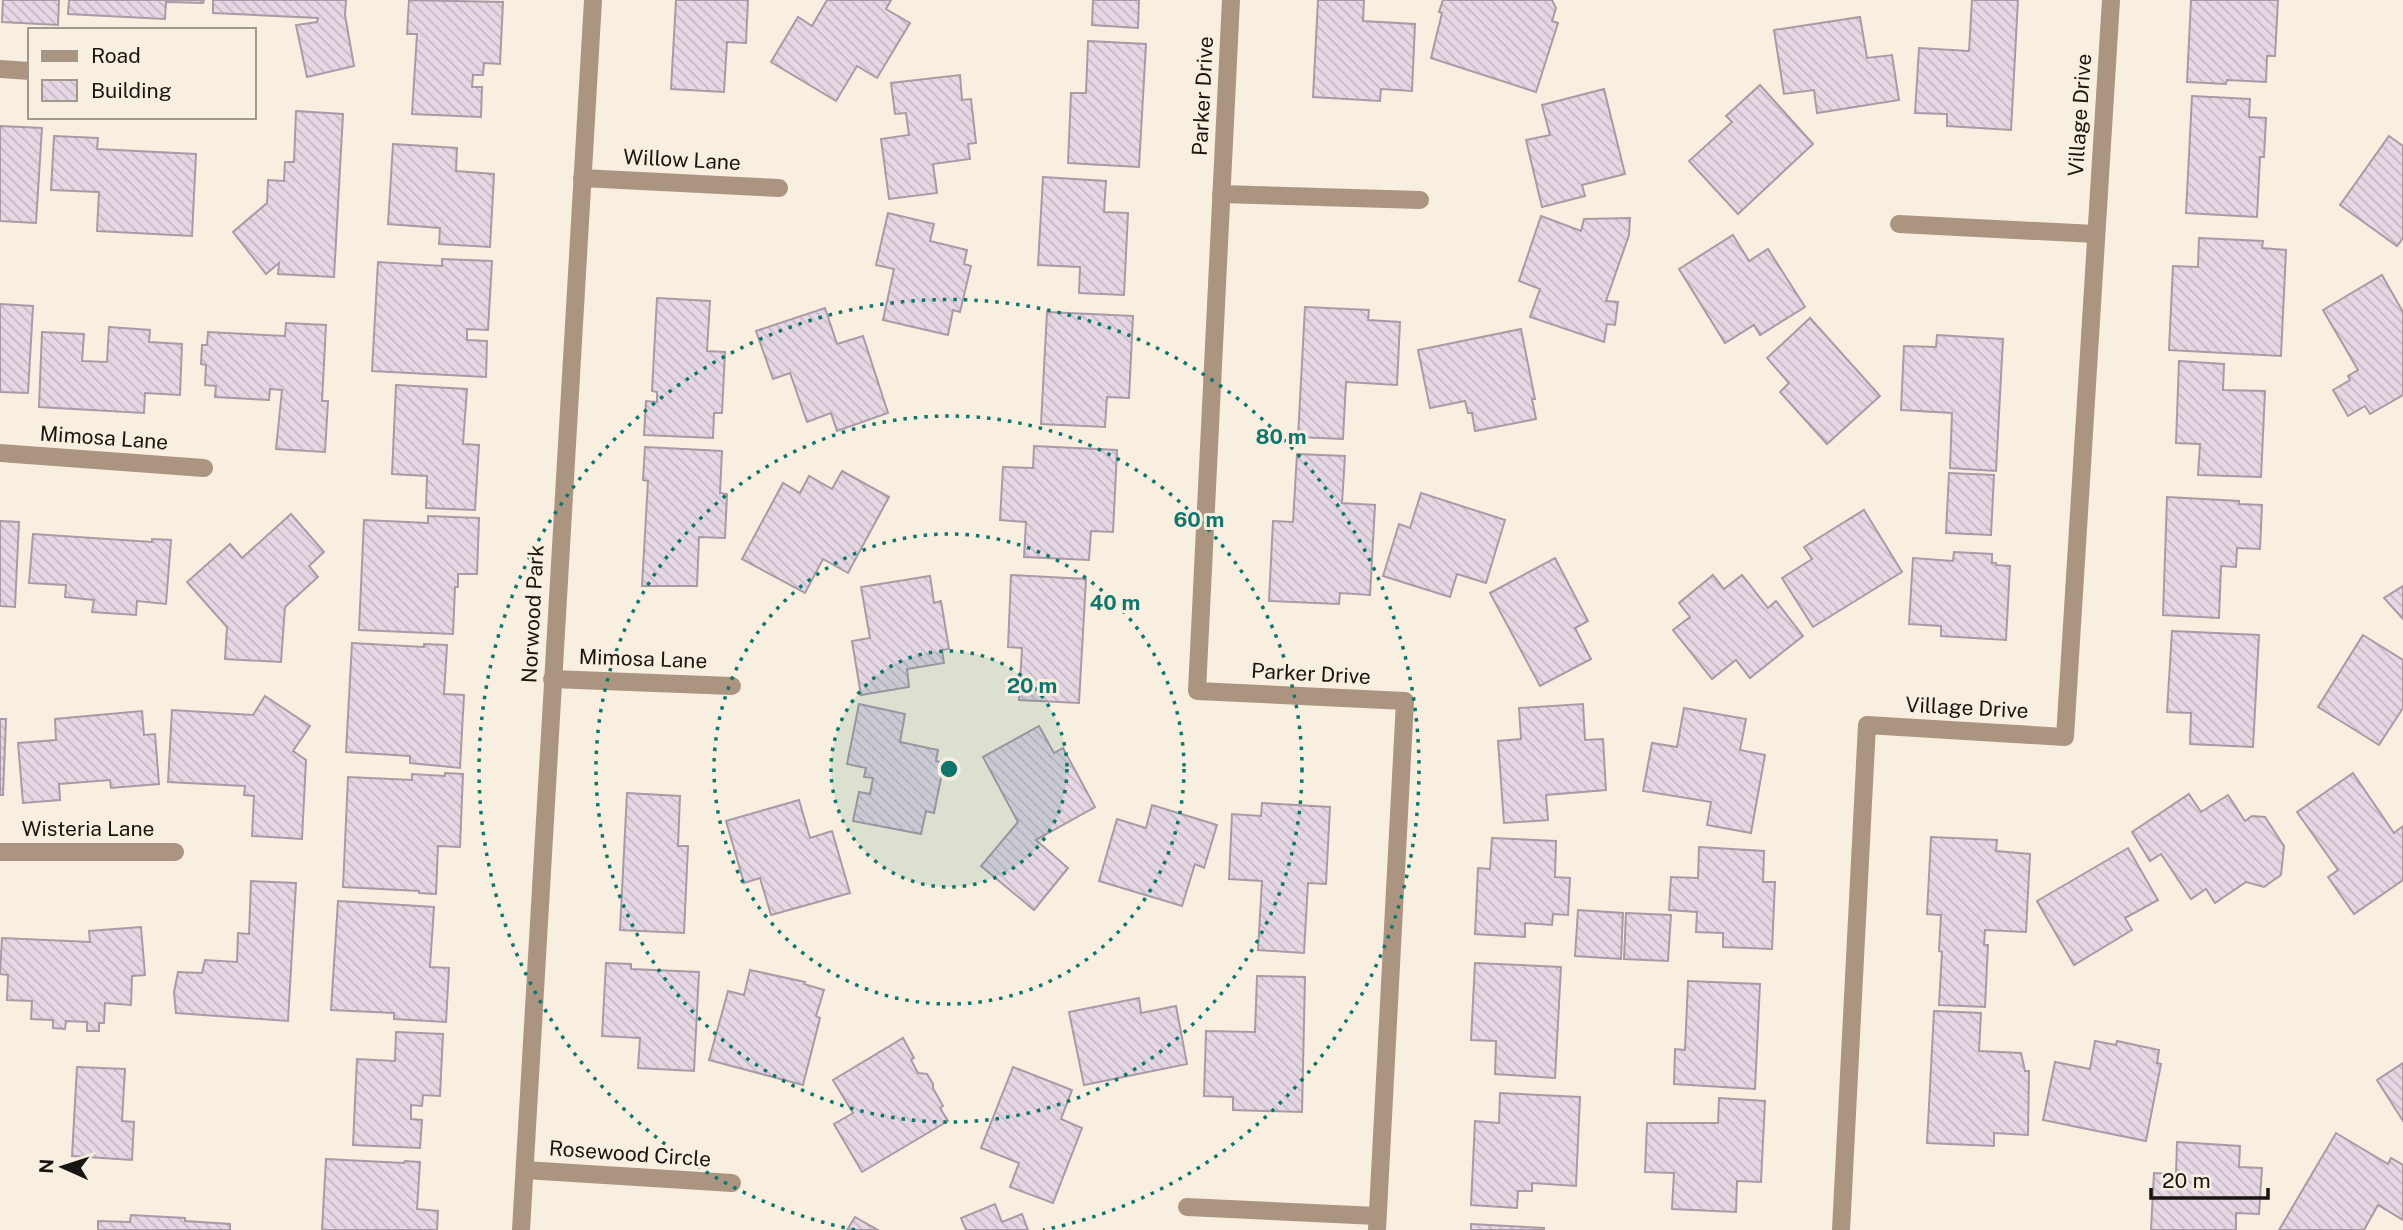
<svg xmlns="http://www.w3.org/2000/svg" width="2403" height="1230" font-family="'Public Sans',sans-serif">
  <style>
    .building { fill: url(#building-back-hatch); stroke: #a89ba6; stroke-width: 2 }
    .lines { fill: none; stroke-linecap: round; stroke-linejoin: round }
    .street { stroke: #ab9580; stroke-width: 18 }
    .ring { fill: none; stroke: #0f766e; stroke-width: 3.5; stroke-dasharray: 3.5 7 }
    .labels { text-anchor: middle; stroke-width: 6; stroke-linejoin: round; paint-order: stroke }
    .street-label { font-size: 21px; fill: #191510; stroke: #f9efe0 }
    .centre { fill: #0f766e; stroke: #f9efe0; stroke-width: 3.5 }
    .ring-label { font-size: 21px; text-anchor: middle; font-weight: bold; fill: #0f766e; stroke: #f9efe0; stroke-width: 6; stroke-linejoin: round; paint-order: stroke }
  </style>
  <defs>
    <pattern id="building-back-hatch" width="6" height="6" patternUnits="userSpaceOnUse" patternTransform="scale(1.75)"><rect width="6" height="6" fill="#e5d7e3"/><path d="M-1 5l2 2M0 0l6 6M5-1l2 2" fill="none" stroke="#c4b8c2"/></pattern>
  </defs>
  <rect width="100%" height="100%" fill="#f9efe0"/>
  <!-- building -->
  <g class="building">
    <polygon points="3,0 59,0 58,25 2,22"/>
    <polygon points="69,0 204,0 203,3 166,2 165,19 68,14"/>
    <polygon points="213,0 346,0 345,15 354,66 307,77 296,25 317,22 318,18 213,13"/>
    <polygon points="409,0 503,2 500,64 484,63 483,75 473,75 472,87 482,87 481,117 412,114 417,34 407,34"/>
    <polygon points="676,0 748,0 746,43 727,42 724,92 671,89"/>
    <polygon points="827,0 891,0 886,9 910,23 877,78 857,66 836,101 771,62 798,17 812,26"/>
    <polygon points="1093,0 1139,0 1138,28 1092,25"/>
    <polygon points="1318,0 1364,0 1363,21 1415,24 1412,91 1381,89 1380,101 1313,97"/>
    <polygon points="1443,0 1552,0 1556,8 1552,21 1558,23 1536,92 1431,58 1442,13 1439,12"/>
    <polygon points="1972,0 2018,0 2011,130 1947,126 1947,114 1915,113 1919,48 1969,51"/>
    <polygon points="2191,0 2278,0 2275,56 2267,56 2266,82 2227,80 2226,84 2187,82"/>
    <polygon points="1860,17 1867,58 1892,55 1899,100 1817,113 1814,90 1784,94 1774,30"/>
    <polygon points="1088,41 1146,44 1139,167 1068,163 1071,93 1086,93"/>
    <polygon points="960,75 962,100 971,99 976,143 968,144 970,159 933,164 937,193 889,199 881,139 909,135 906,113 895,114 891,83"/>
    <polygon points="1760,85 1813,144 1738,214 1689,161 1732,122 1726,116"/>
    <polygon points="1604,89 1625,174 1582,185 1585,196 1542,207 1526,140 1550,135 1542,105"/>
    <polygon points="2192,96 2250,99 2249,117 2266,118 2264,157 2260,157 2257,217 2186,213"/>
    <polygon points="296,111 343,114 334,277 278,274 279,263 266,274 233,232 267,203 268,180 284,181 285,162 294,162"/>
    <polygon points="0,126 42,128 36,223 0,221"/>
    <polygon points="54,136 98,138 97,149 196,154 192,236 97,231 99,192 51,190"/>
    <polygon points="2389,136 2403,146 2403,238 2397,246 2340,205"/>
    <polygon points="393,144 457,148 456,171 494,174 490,247 439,244 440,228 388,224"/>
    <polygon points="1043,177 1106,181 1104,212 1128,213 1124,295 1079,293 1080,267 1038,265"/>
    <polygon points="888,213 934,224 930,241 967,250 964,264 971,266 960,312 953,310 948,335 883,320 894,269 876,265"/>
    <polygon points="1541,216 1581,231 1584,219 1630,218 1629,235 1606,301 1618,302 1615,325 1607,324 1604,342 1530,317 1540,289 1519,281"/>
    <polygon points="1733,235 1749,261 1768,249 1805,307 1760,335 1754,325 1725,343 1679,269"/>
    <polygon points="2199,238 2263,241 2262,248 2286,250 2281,356 2169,350 2173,266 2198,267"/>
    <polygon points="442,259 492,261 488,330 467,329 467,340 487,341 486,377 372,371 378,262 442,266"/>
    <polygon points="2382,275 2403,312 2403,395 2370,414 2365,406 2348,416 2333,390 2350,380 2348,376 2358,370 2323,310"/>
    <polygon points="657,298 710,301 707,351 725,352 722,413 714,413 713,438 644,435 646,401 657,402 657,392 652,391"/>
    <polygon points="0,304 33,306 28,393 0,392"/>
    <polygon points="1305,307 1369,310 1368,320 1400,322 1397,385 1346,382 1343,439 1298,437"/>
    <polygon points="825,308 837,344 863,336 888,413 837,431 831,413 807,422 790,373 773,379 756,331"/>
    <polygon points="1047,312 1133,316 1129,398 1107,397 1105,427 1041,424"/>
    <polygon points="1810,318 1880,396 1827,444 1780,392 1789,383 1767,358"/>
    <polygon points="286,323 326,325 322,401 328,401 325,452 276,449 282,390 270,389 269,400 215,397 216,386 205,385 206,365 201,364 202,345 207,345 208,332 285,336"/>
    <polygon points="109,327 150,330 149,342 182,344 180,395 145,393 144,413 39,407 42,332 84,334 82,361 107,362"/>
    <polygon points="1521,329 1535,399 1532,399 1536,419 1475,431 1472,413 1468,413 1465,401 1430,408 1418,350"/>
    <polygon points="1937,335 2003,339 1996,471 1950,468 1952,413 1901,410 1904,346 1936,347"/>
    <polygon points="2179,361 2224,364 2223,390 2265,391 2261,477 2198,475 2200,444 2176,443"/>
    <polygon points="396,385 467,389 463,444 479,445 475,510 426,508 427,476 392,474"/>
    <polygon points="1034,446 1117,450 1113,532 1091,531 1089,560 1024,557 1026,522 1000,520 1003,467 1033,468"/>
    <polygon points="645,447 722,451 720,493 727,494 725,538 699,537 697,586 642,586 648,481 643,480"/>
    <polygon points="1297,454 1345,456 1342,503 1375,505 1370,595 1340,593 1339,604 1269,601 1273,521 1293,522"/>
    <polygon points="842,471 889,497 848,573 823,559 805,593 742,559 783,483 800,493 809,476 832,489"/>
    <polygon points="1949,473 1994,475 1991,535 1946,533"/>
    <polygon points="1421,493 1505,520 1486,583 1457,574 1450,597 1383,576 1399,524 1410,528"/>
    <polygon points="2167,497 2239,501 2239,504 2262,505 2260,549 2237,548 2236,567 2221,566 2219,618 2163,615"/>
    <polygon points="1864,510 1902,572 1813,627 1782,578 1812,559 1804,547"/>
    <polygon points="291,514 324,552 309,566 318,577 285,607 281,662 225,659 227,627 187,582 230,544 242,558"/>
    <polygon points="428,516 479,518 477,574 458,574 458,587 455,587 453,634 359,630 364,520 428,523"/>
    <polygon points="0,521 19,522 15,607 0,606"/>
    <polygon points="33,534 152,542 152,539 171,540 166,604 137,601 136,615 92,612 94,600 65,597 66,585 29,583"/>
    <polygon points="1954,552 1992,554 1992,563 1996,563 1996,565 2010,566 2006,640 1941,636 1941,626 1909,624 1913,558 1953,561"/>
    <polygon points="1555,558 1588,621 1575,628 1591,659 1540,686 1490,593"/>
    <polygon points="1011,575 1086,579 1079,703 1019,700 1022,648 1008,647"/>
    <polygon points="1713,575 1724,589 1742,575 1768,608 1776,601 1803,636 1750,678 1736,660 1712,679 1673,630 1690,617 1679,603"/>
    <polygon points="930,576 934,603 941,601 949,649 942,650 944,663 907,669 909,687 861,695 852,641 870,638 861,587"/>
    <polygon points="2403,586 2403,619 2384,598"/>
    <polygon points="2172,631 2259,635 2253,747 2190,744 2191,713 2167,712"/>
    <polygon points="2363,635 2403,660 2403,708 2379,745 2318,707"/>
    <polygon points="352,643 424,647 424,644 447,645 444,694 464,695 460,768 410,763 410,756 346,752"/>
    <polygon points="265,696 310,726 293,751 306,760 302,839 252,836 254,796 244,795 245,786 168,782 172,710 253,715"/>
    <polygon points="859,704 905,714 900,742 938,750 936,761 944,763 934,813 926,811 921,834 853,821 859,792 870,794 873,778 864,777 866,768 847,764"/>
    <polygon points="1583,704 1585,740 1603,739 1606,790 1546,795 1548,820 1504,823 1498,741 1521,739 1519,708"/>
    <polygon points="1684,708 1746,719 1740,750 1765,755 1751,833 1707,825 1711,802 1643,791 1652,743 1677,747"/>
    <polygon points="142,711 144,735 155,734 159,784 111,788 110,780 59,784 60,800 23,803 18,743 56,740 55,719"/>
    <polygon points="0,719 6,719 3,795 0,795"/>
    <polygon points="1039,726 1054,753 1063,748 1095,807 1036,840 1068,868 1034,910 981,866 1018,822 983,757"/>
    <polygon points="445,773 463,774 460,847 438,846 436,894 419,893 419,891 343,887 348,777 412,780 412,774 445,776"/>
    <polygon points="2353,773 2394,833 2403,826 2403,880 2354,914 2328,877 2338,870 2297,812"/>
    <polygon points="627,793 680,796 678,846 688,846 684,933 620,930"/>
    <polygon points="2189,794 2201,812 2228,795 2245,821 2252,816 2265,817 2284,846 2281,875 2264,887 2246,882 2215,903 2206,889 2191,899 2161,854 2150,861 2132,832"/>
    <polygon points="799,800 810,838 832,831 850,893 771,915 760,878 744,883 726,821"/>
    <polygon points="1262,803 1330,807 1326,884 1308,883 1304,953 1258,950 1262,881 1229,879 1232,814 1261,816"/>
    <polygon points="1152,805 1217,825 1204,868 1195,864 1182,906 1099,881 1117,819 1146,828"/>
    <polygon points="1931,837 1997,840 1996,851 2030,854 2026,932 1985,930 1984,945 1988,945 1985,1007 1939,1005 1942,952 1939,951 1941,915 1927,914"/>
    <polygon points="1492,838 1556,841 1555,877 1570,878 1568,915 1553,914 1552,925 1525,923 1525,937 1475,934 1478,868 1490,869"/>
    <polygon points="1699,847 1764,851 1763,882 1775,882 1772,949 1723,947 1723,933 1696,932 1697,912 1669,910 1671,877 1698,878"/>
    <polygon points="2128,848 2158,900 2125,918 2132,930 2074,965 2037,901"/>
    <polygon points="251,881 296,883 288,1021 176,1013 174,992 178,972 202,973 205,960 237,962 238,933 249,934"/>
    <polygon points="338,901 434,907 430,967 449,968 446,1022 394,1019 394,1013 331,1010"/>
    <polygon points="1578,910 1623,913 1621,959 1575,956"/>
    <polygon points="1626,913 1671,915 1668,961 1624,959"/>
    <polygon points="141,927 145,975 132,976 131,1005 105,1003 104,1023 99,1023 99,1031 87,1031 87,1022 66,1021 65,1029 53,1028 53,1020 31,1019 32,1001 7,1000 8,975 0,974 2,938 90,942 89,931"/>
    <polygon points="606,963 631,964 631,969 699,972 694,1071 638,1068 640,1038 602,1036"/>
    <polygon points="1475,963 1561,967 1555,1078 1495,1074 1496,1041 1471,1040"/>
    <polygon points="750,970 805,982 804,984 824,990 816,1016 820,1018 803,1085 709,1060 728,991 744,995"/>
    <polygon points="1257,976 1305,977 1302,1112 1233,1110 1233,1097 1204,1096 1206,1031 1255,1032"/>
    <polygon points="1688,981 1760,984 1755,1089 1674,1084 1675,1049 1685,1050"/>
    <polygon points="1139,998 1141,1013 1176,1006 1187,1064 1084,1085 1069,1012"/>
    <polygon points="1934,1011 1981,1013 1979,1051 2021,1053 2025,1071 2029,1071 2028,1135 1994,1133 1994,1146 1927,1143"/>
    <polygon points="396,1032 443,1034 440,1096 423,1095 422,1106 411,1105 411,1119 422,1120 420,1148 353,1145 357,1059 395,1061"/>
    <polygon points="903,1038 914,1058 911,1060 918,1073 927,1074 933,1084 933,1088 943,1106 940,1108 948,1121 862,1172 834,1124 853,1113 833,1080"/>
    <polygon points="2095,1041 2116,1045 2117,1041 2159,1050 2157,1063 2161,1064 2146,1141 2043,1120 2055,1062 2090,1069"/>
    <polygon points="2403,1063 2403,1121 2377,1080"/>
    <polygon points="77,1067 125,1069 122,1121 134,1122 132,1160 72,1156"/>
    <polygon points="1013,1067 1072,1090 1061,1119 1082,1128 1053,1203 1010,1187 1019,1163 981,1148"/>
    <polygon points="1500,1093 1580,1097 1576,1186 1532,1183 1532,1191 1518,1191 1517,1208 1471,1205 1475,1121 1499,1123"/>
    <polygon points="1719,1098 1765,1101 1761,1182 1737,1181 1736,1212 1672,1209 1674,1173 1645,1172 1647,1123 1718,1123"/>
    <polygon points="2336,1133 2388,1164 2391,1158 2403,1165 2403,1220 2378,1205 2364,1230 2279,1230"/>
    <polygon points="2177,1142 2240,1146 2239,1167 2262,1168 2259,1214 2236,1213 2236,1230 2151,1230 2154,1173 2176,1174"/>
    <polygon points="326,1159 404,1163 405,1161 420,1162 417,1209 438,1211 437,1230 322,1230"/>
    <polygon points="995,1204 1002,1222 1022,1214 1028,1230 966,1230 961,1218"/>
    <polygon points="131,1215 185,1218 185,1221 230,1224 230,1230 98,1230 98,1221 130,1222"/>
    <polygon points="855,1217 878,1230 847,1230"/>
    <polygon points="1471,1224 1544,1228 1544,1230 1471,1230"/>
  </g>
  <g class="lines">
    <!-- street -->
    <g class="street">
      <polyline points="1231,0 1197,691 1405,701 1377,1230"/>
      <polyline points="0,69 30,71"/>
      <polyline points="582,178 779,188"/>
      <polyline points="1221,194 1420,200"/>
      <polyline points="1899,224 2095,234"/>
      <polyline points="0,453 204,468"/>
      <polyline points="552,679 732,686"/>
      <polyline points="0,852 175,852"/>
      <polyline points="525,1170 732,1183"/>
      <polyline points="1187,1207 1377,1216"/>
      <polyline points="521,1230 593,0"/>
      <polyline points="1841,1230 1867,725 2065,737 2111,0"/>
    </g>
  </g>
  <!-- distance rings -->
  <circle cx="949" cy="769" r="118" fill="#0f766e" fill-opacity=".12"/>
  <g class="ring">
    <circle cx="949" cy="769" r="118"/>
    <circle cx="949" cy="769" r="235"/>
    <circle cx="949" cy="769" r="353"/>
    <path d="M855 1230A470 470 0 1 1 1043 1230"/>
  </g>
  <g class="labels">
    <!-- street labels -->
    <g class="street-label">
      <text transform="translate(1203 96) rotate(-87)" y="7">Parker Drive</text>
      <text transform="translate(2080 115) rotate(-86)" y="7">Village Drive</text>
      <text transform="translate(682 160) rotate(3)" y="7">Willow Lane</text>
      <text transform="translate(104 438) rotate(4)" y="7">Mimosa Lane</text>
      <text transform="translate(533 614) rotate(-87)" y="7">Norwood Park</text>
      <text transform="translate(643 659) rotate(2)" y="7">Mimosa Lane</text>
      <text transform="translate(1311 674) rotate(3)" y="7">Parker Drive</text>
      <text transform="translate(1967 708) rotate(3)" y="7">Village Drive</text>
      <text x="88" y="836">Wisteria Lane</text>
      <text transform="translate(630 1154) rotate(4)" y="7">Rosewood Circle</text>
    </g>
  </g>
  <circle cx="949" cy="769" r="10" class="centre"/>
  <g class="ring-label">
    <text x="1281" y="444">80 m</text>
    <text x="1199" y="527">60 m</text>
    <text x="1115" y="610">40 m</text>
    <text x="1032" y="693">20 m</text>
  </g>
  <!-- legend -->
  <rect x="28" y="28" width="228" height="91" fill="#f9efe0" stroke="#9f988d" stroke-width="2"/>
  <rect x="42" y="51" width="35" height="10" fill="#ab9580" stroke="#9f988d" stroke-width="2"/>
  <text x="91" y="63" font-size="21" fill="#191510">Road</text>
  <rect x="42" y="80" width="35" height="21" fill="url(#building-back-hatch)" stroke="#9f988d" stroke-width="2"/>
  <text x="91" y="98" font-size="21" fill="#191510">Building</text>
  <!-- north arrow -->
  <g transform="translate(63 1167) rotate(273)" stroke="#f9efe0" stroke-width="5" paint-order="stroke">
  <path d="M0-5L12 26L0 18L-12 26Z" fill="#191510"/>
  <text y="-10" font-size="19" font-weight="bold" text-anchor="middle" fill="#191510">N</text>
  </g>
  <!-- scale -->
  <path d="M2151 1188v10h117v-10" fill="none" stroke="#191510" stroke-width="3.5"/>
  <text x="2162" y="1188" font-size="21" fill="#191510" stroke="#f9efe0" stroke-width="5" paint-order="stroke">20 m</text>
</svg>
